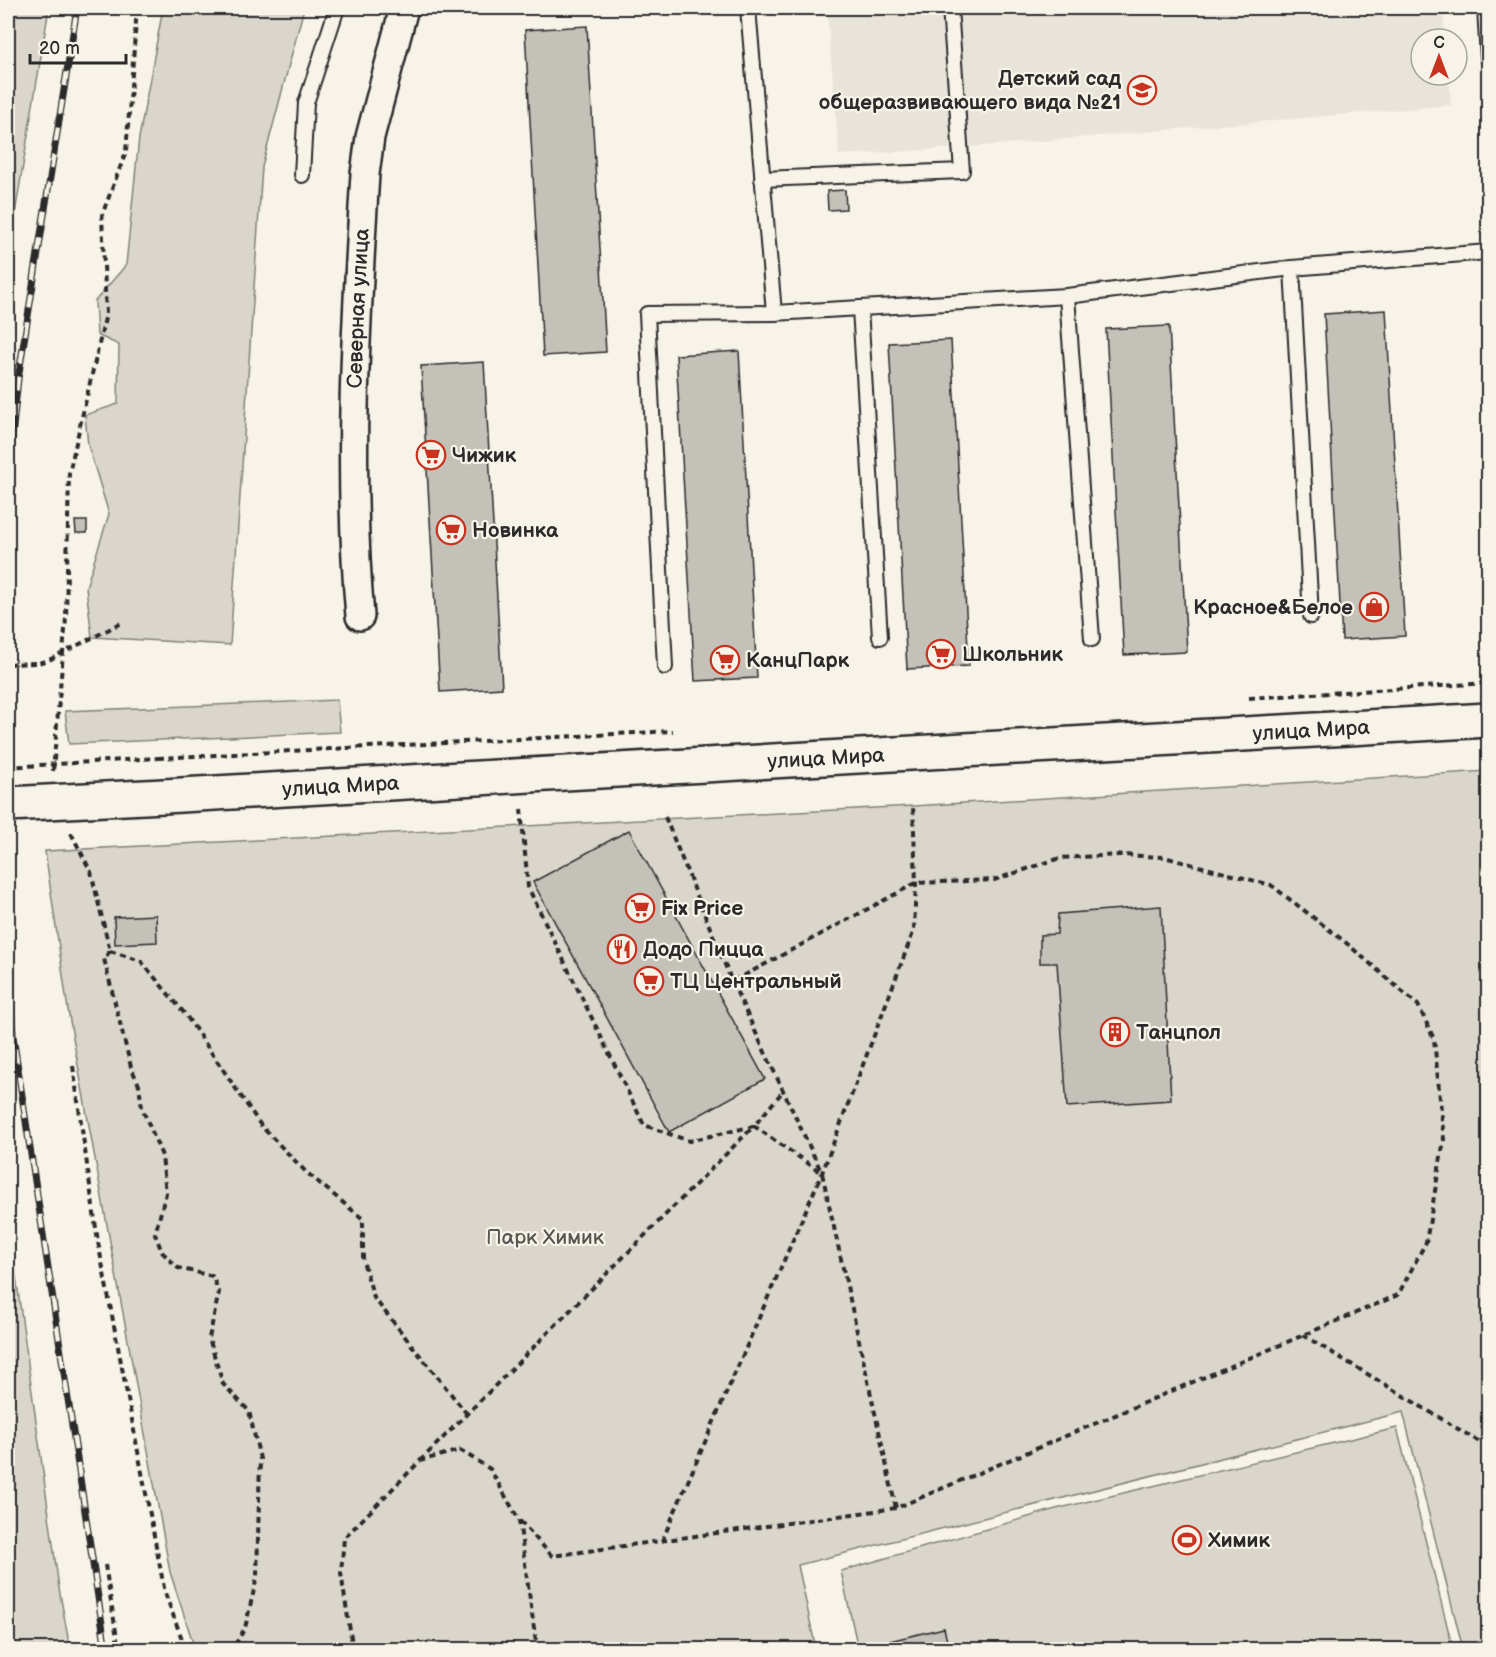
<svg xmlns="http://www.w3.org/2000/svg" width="1496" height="1657" font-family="'Balsamiq Sans',sans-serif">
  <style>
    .built { fill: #e8e4da }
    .green { fill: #dad6cc; stroke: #82807c; stroke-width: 1.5 }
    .building { fill: #c4c1b9; stroke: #2b2b2b; stroke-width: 1.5 }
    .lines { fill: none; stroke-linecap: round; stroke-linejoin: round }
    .service-casing { stroke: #2b2b2b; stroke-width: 18 }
    .minor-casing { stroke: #2b2b2b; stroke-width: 32 }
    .tertiary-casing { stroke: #2b2b2b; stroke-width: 38 }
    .path { stroke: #2b2b2b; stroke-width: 4; stroke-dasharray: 6 4.5; stroke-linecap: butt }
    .service { stroke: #f7f3e8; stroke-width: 14 }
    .minor { stroke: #f7f3e8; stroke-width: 27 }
    .tertiary { stroke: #f7f3e8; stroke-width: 33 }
    .rail-casing { stroke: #2b2b2b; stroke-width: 7 }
    .rail { stroke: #f7f3e8; stroke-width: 4.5; stroke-dasharray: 14; stroke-linecap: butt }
    .tertiary-bridge-casing { stroke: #2b2b2b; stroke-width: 38; stroke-linecap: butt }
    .path-bridge { stroke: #2b2b2b; stroke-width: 4; stroke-dasharray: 6 4.5; stroke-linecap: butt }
    .tertiary-bridge { stroke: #f7f3e8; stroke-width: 33 }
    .labels { text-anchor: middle; stroke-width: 4.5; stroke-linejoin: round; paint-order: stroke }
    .poi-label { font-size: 21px; font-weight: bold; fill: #2b2b2b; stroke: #f7f3e8; text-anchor: start }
    .street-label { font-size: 21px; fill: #2b2b2b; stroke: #f7f3e8 }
    .park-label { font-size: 21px; fill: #575653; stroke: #f7f3e8 }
  </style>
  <rect width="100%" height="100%" fill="#f7f3e8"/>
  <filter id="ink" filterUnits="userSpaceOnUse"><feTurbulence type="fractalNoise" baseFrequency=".0167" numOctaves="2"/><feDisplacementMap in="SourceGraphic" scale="12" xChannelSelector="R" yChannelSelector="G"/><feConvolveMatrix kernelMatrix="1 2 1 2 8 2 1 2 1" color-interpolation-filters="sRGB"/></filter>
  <g filter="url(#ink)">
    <!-- built -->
    <polygon class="built" points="827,8 1443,8 1445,39 1421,39 1421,75 1449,75 1451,105 959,148 839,155"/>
    <!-- green -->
    <g class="green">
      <polygon points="8,8 49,8 8,256"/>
      <polygon points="163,8 304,8 262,167 230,645 92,637 86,587 109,514 88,445 85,415 118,404 119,345 97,335 95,301 126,265 139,138"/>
      <polygon points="337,700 340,732 69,744 65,711"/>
      <polygon points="1488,771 1488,1649 1463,1649 1403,1412 798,1565 816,1649 195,1649 170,1572 68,1010 45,851 913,806"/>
      <polygon points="8,1218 59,1588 70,1649 8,1649"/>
      <polygon points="1397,1428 1453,1649 858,1649 841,1571 1056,1509"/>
    </g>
    <!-- building -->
    <g class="building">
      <polygon points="647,8 710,8 647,12"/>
      <polygon points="587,26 606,352 543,356 525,30"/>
      <polygon points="845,190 846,209 828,210 827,191"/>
      <polygon points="1386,310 1405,636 1342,640 1324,314"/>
      <polygon points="1169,326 1187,652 1124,655 1106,329"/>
      <polygon points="951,340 969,666 907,669 889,343"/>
      <polygon points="739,351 757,678 695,681 676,355"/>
      <polygon points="484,362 502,688 440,692 421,366"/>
      <polygon points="75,521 87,521 87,533 76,533"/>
      <polygon points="629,830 765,1079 669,1132 533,882"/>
      <polygon points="1161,906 1171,1100 1067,1107 1057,963 1040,963 1040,935 1057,934 1058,914"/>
      <polygon points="156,915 157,942 115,944 114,917"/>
      <polygon points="944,1628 949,1650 861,1650 860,1648"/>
    </g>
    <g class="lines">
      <!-- service casing -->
      <g class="service-casing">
        <g id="service">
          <polyline points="748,8 774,313"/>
          <polyline points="1485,8 1488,59"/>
          <polyline points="302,175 306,103 337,8"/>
          <polyline points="762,179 962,171 950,8"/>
          <polyline points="1292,268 1311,616"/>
          <polyline points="1067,296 1092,639"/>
          <polyline points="860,308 880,637"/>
          <polyline points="665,667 647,314 774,313 1067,296 1292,268 1488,252"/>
        </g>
      </g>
      <!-- minor casing -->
      <g class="minor-casing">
        <g id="minor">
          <path id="s1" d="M360,616C347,470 356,321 365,174L370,137L404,8"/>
        </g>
      </g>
      <!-- tertiary casing -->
      <g class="tertiary-casing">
        <g id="tertiary">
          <path id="s2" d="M164,796L1488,720"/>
        </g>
      </g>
      <!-- path -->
      <g class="path">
        <polyline points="8,664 38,663 51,659 121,623"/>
        <polyline points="1249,698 1488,683"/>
        <polyline points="158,758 673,731"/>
        <polyline points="53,771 66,618 69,473 106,314 102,215 126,152 137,8"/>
        <polyline points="521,809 528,887 644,1125 689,1141 754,1126 783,1091"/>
        <polyline points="665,817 732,982 821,1171"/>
        <polyline points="71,833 91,872 110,951"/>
        <polyline points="110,951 104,959 131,1067 139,1085 142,1108 162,1156 166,1193 155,1234 162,1252 178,1268 212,1276 219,1292 209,1338 223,1384 249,1411 260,1459 257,1577 245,1628 232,1650"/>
        <polyline points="110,951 141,961 185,1014 262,1127 306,1172 363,1219 363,1261 374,1298 467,1414"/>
        <polyline points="73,1066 98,1242 165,1593 186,1650"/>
        <polyline points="1303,1335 1488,1447"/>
        <polyline points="420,1461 754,1126 822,1173 896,1508 1398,1295 1426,1242 1444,1140 1434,1039 1418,1005 1344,941 1271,885 1164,857 1119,855 1060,858 994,880 916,883 732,982"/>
        <polyline points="520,1521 552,1556 896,1508"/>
        <polyline points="662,1541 822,1173 914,930 916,883 913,806"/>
        <polyline points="105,1565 119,1650"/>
        <polyline points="353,1650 341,1573 344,1538 420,1461 460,1450 490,1469 519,1520 537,1650"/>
      </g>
      <!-- service -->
      <use href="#service" class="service"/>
      <!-- minor -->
      <use href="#minor" class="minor"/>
      <!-- tertiary -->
      <use href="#tertiary" class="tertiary"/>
      <!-- rail casing -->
      <g class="rail-casing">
        <g id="rail">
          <polyline points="8,474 18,379 77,8"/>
          <polyline points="8,965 13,1036 106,1650"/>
        </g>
      </g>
      <!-- rail -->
      <use href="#rail" class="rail"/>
      <!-- tertiary-bridge casing -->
      <g class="tertiary-bridge-casing">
        <polyline id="tertiary-bridge" points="8,804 164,796"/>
      </g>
      <!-- path-bridge -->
      <polyline class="path-bridge" points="8,767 158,758"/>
      <!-- tertiary-bridge -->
      <use href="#tertiary-bridge" class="tertiary-bridge"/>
    </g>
  </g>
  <!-- icons -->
  <defs>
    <g id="school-ring" transform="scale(1.5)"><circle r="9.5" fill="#f7f3e8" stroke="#c8321e" stroke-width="1.5"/><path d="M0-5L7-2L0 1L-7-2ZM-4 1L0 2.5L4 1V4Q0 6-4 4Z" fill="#c8321e"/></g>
    <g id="supermarket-ring" transform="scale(1.5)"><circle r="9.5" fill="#f7f3e8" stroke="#c8321e" stroke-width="1.5"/><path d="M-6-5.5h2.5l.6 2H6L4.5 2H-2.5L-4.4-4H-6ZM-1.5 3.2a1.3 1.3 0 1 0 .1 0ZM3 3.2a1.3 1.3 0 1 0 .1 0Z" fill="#c8321e"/></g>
    <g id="shop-ring" transform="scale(1.5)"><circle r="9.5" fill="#f7f3e8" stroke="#c8321e" stroke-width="1.5"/><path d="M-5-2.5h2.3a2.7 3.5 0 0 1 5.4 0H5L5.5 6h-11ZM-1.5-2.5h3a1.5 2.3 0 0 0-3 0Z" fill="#c8321e"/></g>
    <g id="restaurant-ring" transform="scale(1.5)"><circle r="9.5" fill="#f7f3e8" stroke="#c8321e" stroke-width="1.5"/><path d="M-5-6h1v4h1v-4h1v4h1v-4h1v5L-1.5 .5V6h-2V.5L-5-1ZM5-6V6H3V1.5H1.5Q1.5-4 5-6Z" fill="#c8321e"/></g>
    <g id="building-ring" transform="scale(1.5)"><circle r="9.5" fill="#f7f3e8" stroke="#c8321e" stroke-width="1.5"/><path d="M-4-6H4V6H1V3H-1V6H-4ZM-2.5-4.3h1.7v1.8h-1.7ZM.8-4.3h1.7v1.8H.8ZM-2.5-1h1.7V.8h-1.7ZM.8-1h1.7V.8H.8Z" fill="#c8321e"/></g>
    <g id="stadium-ring" transform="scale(1.5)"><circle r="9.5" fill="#f7f3e8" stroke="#c8321e" stroke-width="1.5"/><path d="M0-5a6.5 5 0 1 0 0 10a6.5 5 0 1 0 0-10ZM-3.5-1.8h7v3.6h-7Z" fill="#c8321e"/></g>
  </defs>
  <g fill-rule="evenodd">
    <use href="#school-ring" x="1142" y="90"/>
    <use href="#supermarket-ring" x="431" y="455"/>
    <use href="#supermarket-ring" x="451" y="530"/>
    <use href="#shop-ring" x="1374" y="607"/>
    <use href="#supermarket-ring" x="941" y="654"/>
    <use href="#supermarket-ring" x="725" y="660"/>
    <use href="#supermarket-ring" x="640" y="908"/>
    <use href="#restaurant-ring" x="622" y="949"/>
    <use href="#supermarket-ring" x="649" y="981"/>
    <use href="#building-ring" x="1115" y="1032"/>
    <use href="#stadium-ring" x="1187" y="1540"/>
  </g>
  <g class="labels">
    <!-- poi labels -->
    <g class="poi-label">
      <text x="1121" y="85" text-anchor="end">Детский сад<tspan x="1121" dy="24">общеразвивающего вида №21</tspan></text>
      <text x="452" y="462">Чижик</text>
      <text x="472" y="537">Новинка</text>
      <text x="1353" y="614" text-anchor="end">Красное&amp;Белое</text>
      <text x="962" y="661">Школьник</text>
      <text x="746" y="667">КанцПарк</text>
      <text x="661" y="915">Fix Price</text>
      <text x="643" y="956">Додо Пицца</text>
      <text x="670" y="988">ТЦ Центральный</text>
      <text x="1136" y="1039">Танцпол</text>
      <text x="1208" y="1547">Химик</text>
    </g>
    <!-- street labels -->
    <g class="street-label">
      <text dy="7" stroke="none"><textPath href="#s1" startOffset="308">Северная улица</textPath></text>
      <text dy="7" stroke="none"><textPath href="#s2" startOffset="1149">улица Мира</textPath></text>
      <text dy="7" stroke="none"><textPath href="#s2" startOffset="663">улица Мира</textPath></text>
      <text dy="7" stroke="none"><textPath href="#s2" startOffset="177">улица Мира</textPath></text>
    </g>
    <!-- park labels -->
    <g class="park-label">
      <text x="545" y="1244">Парк Химик</text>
    </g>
  </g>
  <!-- margin -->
  <rect width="1496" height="1657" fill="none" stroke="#f7f3e8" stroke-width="30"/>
  <rect x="15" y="15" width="1466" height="1627" fill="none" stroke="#2b2b2b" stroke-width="2" filter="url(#ink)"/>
  <!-- north arrow -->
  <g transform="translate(1439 57)"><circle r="28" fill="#f7f3e8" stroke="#a5a39c" stroke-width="1.5"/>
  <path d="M0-4.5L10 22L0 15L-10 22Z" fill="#c8321e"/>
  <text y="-9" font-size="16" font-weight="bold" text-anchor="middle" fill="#2b2b2b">С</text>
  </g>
  <!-- scale -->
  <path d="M30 54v9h96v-9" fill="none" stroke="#2b2b2b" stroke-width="3"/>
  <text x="39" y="54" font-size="18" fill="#2b2b2b" stroke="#f7f3e8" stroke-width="4.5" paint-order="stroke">20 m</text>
</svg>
